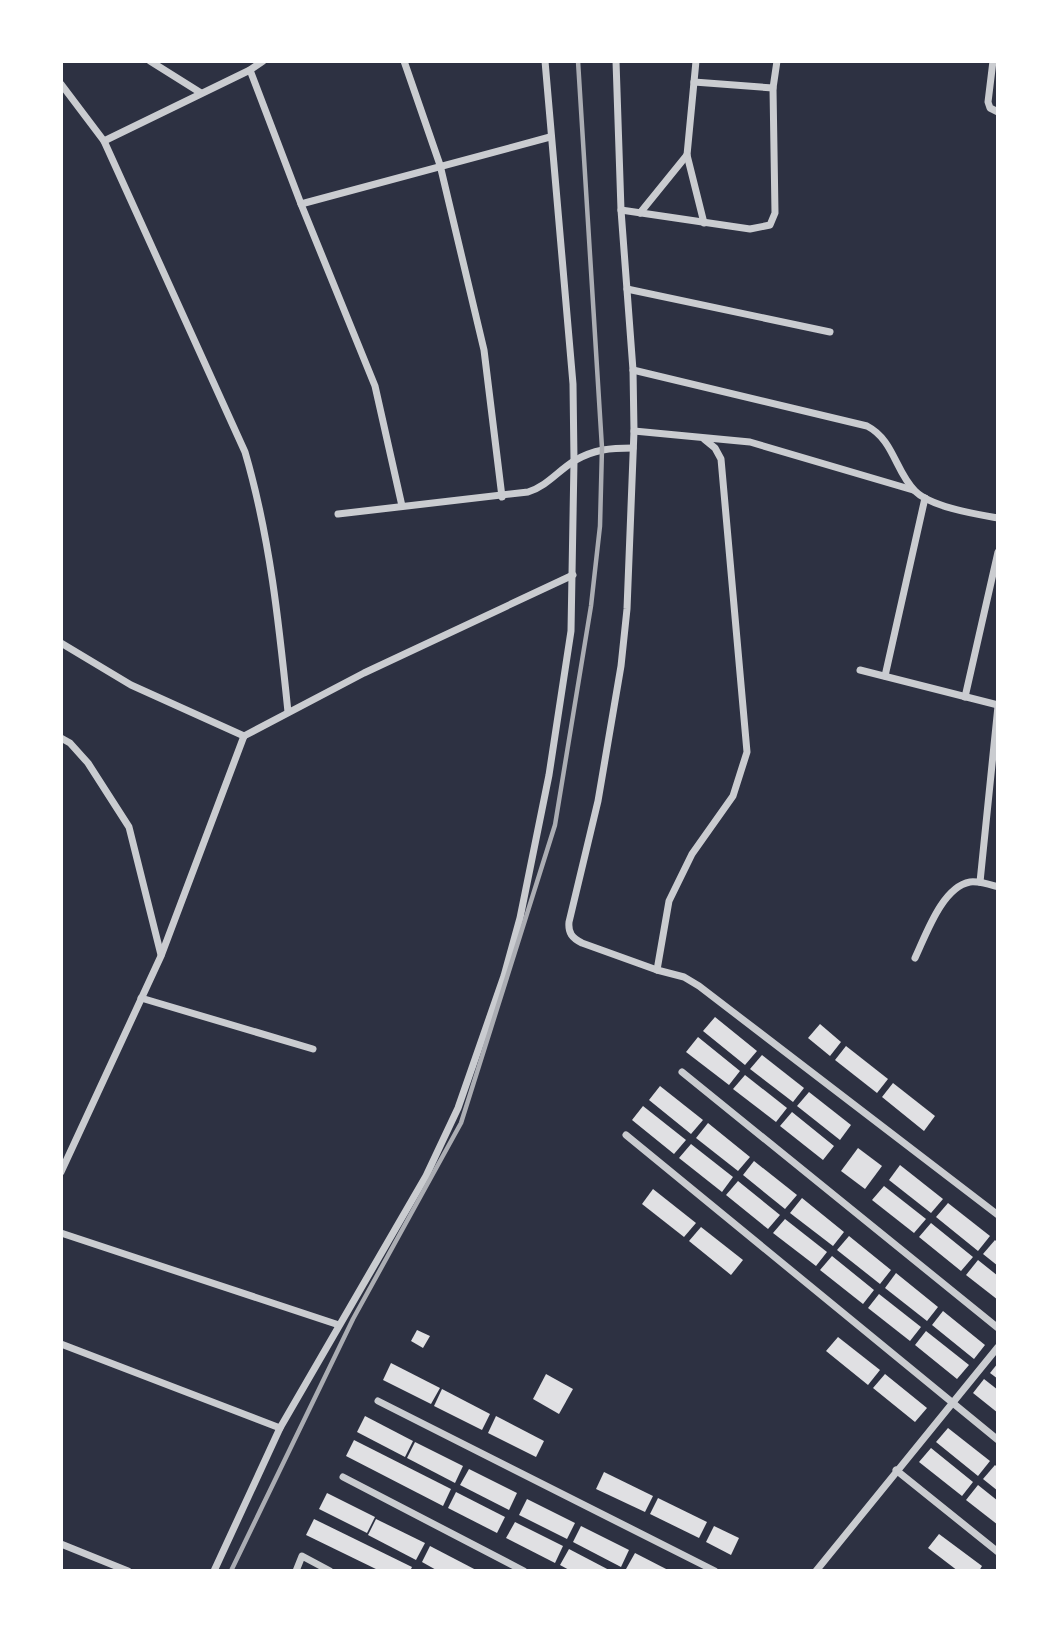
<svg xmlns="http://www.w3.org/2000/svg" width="1059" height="1632" font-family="'Work Sans',sans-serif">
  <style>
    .building { fill: #e0e0e3 }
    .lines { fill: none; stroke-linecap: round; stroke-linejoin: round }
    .minor { stroke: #caccd0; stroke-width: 7 }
    .rail { stroke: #abadb3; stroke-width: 4.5 }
  </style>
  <rect width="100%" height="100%" fill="#2d3142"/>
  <!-- building -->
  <g class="building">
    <polygon points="715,1017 757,1051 745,1065 703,1031"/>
    <polygon points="820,1024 841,1042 830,1056 808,1038"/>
    <polygon points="698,1037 740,1071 729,1085 686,1052"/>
    <polygon points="846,1046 888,1079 877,1093 835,1060"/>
    <polygon points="762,1055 804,1088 793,1102 750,1069"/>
    <polygon points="745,1075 787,1108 776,1122 733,1089"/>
    <polygon points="893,1083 935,1116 924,1131 882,1097"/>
    <polygon points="660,1086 703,1120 691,1134 649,1100"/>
    <polygon points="809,1092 851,1125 840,1140 797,1106"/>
    <polygon points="643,1106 686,1140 674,1154 632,1120"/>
    <polygon points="792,1112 834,1146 823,1160 780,1126"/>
    <polygon points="708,1123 750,1157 738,1171 696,1138"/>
    <polygon points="691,1144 733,1177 722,1192 679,1158"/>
    <polygon points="858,1148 882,1166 865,1189 841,1171"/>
    <polygon points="754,1161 797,1195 785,1209 743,1175"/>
    <polygon points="900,1165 943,1199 931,1213 889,1180"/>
    <polygon points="738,1181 780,1215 768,1229 726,1195"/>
    <polygon points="884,1186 926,1219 914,1233 872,1200"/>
    <polygon points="653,1189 696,1223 684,1237 642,1204"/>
    <polygon points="802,1198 844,1232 833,1246 790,1213"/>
    <polygon points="948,1203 990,1236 978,1251 936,1217"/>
    <polygon points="785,1219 827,1252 816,1266 773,1233"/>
    <polygon points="931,1223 973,1257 961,1271 919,1237"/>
    <polygon points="701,1227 743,1260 731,1275 689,1241"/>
    <polygon points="849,1236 891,1270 880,1284 837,1250"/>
    <polygon points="995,1240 998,1243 998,1266 983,1254"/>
    <polygon points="832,1256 874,1290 863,1304 820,1270"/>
    <polygon points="978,1260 998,1276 998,1300 966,1275"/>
    <polygon points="896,1273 938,1307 927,1321 885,1288"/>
    <polygon points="879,1294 921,1327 910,1341 868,1308"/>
    <polygon points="943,1311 985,1345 974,1359 932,1325"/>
    <polygon points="417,1330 430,1336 423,1348 411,1341"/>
    <polygon points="926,1331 969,1365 957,1379 915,1345"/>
    <polygon points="838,1337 880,1370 868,1385 826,1351"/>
    <polygon points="391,1363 440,1388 431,1404 383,1380"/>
    <polygon points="998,1363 998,1379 990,1373"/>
    <polygon points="546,1374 573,1389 559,1414 533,1399"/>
    <polygon points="885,1374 927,1408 915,1422 873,1388"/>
    <polygon points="984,1379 998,1390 998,1413 973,1393"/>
    <polygon points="442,1389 490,1414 482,1430 434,1406"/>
    <polygon points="365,1416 413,1441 405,1457 357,1432"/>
    <polygon points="496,1416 544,1441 536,1457 488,1433"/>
    <polygon points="948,1428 990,1461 978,1476 936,1442"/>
    <polygon points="354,1440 451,1489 443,1506 346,1456"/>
    <polygon points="415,1442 463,1466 455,1483 407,1458"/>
    <polygon points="931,1448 973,1482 962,1496 919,1462"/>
    <polygon points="995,1465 998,1468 998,1491 983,1479"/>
    <polygon points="469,1469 517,1493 509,1510 460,1485"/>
    <polygon points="604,1472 653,1496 645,1512 596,1489"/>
    <polygon points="978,1485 998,1501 998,1525 966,1500"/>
    <polygon points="456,1492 505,1517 497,1533 448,1508"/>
    <polygon points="327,1493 375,1517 367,1533 319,1509"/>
    <polygon points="658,1498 707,1522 699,1538 650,1514"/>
    <polygon points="527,1499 575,1523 567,1539 519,1515"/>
    <polygon points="314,1519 412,1567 410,1571 380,1571 306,1535"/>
    <polygon points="376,1519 425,1543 416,1560 368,1535"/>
    <polygon points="515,1522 563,1546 555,1563 506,1538"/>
    <polygon points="581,1526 629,1550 621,1567 573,1542"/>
    <polygon points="714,1526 739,1538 731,1555 706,1542"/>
    <polygon points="939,1534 982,1566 979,1571 958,1571 928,1548"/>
    <polygon points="430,1546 478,1571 438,1571 422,1562"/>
    <polygon points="569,1549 611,1571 571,1571 560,1565"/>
    <polygon points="635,1553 670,1571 626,1569"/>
  </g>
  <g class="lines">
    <!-- minor -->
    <g class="minor">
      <polyline points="150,61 201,93"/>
      <polyline points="404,61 440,165 484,350 502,497"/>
      <path d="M616,61L621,210L633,370L634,431L627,609L621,666L598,801L569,922C568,933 572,938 582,943L657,970L684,977L699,986L998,1215"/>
      <polyline points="993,61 988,102 990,108 998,112"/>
      <polyline points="250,70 301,204 375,386 402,506"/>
      <polyline points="694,82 773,88"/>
      <path d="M61,84L104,141L245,452C270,537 279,624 288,712"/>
      <polyline points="104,141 250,70 263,61"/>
      <polyline points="687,155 704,223"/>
      <polyline points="301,204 550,137"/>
      <polyline points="621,210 750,229 770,225 775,213 773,88 777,61"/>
      <polyline points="640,213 687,155 696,61"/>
      <polyline points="627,289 830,332"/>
      <path d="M633,370L867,426C894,440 895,471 915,491C931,507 975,514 998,518"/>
      <polyline points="634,431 750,442 913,490"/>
      <path d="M338,514L528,492C547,486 558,471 574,461C594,449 611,448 633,448"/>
      <polyline points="61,643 131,685 244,736"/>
      <polyline points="860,670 998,705"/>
      <polyline points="885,676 925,498"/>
      <polyline points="965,697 998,552"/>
      <polyline points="244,736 364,673 573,575"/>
      <polyline points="61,738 70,743 88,763 129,827 161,955"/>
      <polyline points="980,882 998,706"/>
      <path d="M915,958C926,935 942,887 970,882C980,881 988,884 998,887"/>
      <polyline points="657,970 669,901 692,854 733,796 747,752 721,459 715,448 704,439"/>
      <polyline points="141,998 313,1049"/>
      <polyline points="682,1072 998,1328"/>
      <polyline points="626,1135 998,1440"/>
      <polyline points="61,1172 161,956 244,736"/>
      <polyline points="61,1233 339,1325"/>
      <polyline points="61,1344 280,1428"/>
      <polyline points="378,1401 715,1571"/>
      <polyline points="896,1470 998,1552"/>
      <polyline points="343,1477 524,1571"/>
      <polyline points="61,1544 128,1571"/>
      <polyline points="214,1571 280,1428 426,1176 458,1108 504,976 520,918 549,775 571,631 574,461 573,384 545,61"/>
      <polyline points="296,1571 302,1556 330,1571"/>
      <polyline points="816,1571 998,1347"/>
    </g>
    <!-- rail -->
    <polyline class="rail" points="231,1571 353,1319 461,1123 555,825 591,606 600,526 602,448 578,61"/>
  </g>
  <!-- border -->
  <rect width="1059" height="1632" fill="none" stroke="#ffffff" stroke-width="126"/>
</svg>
